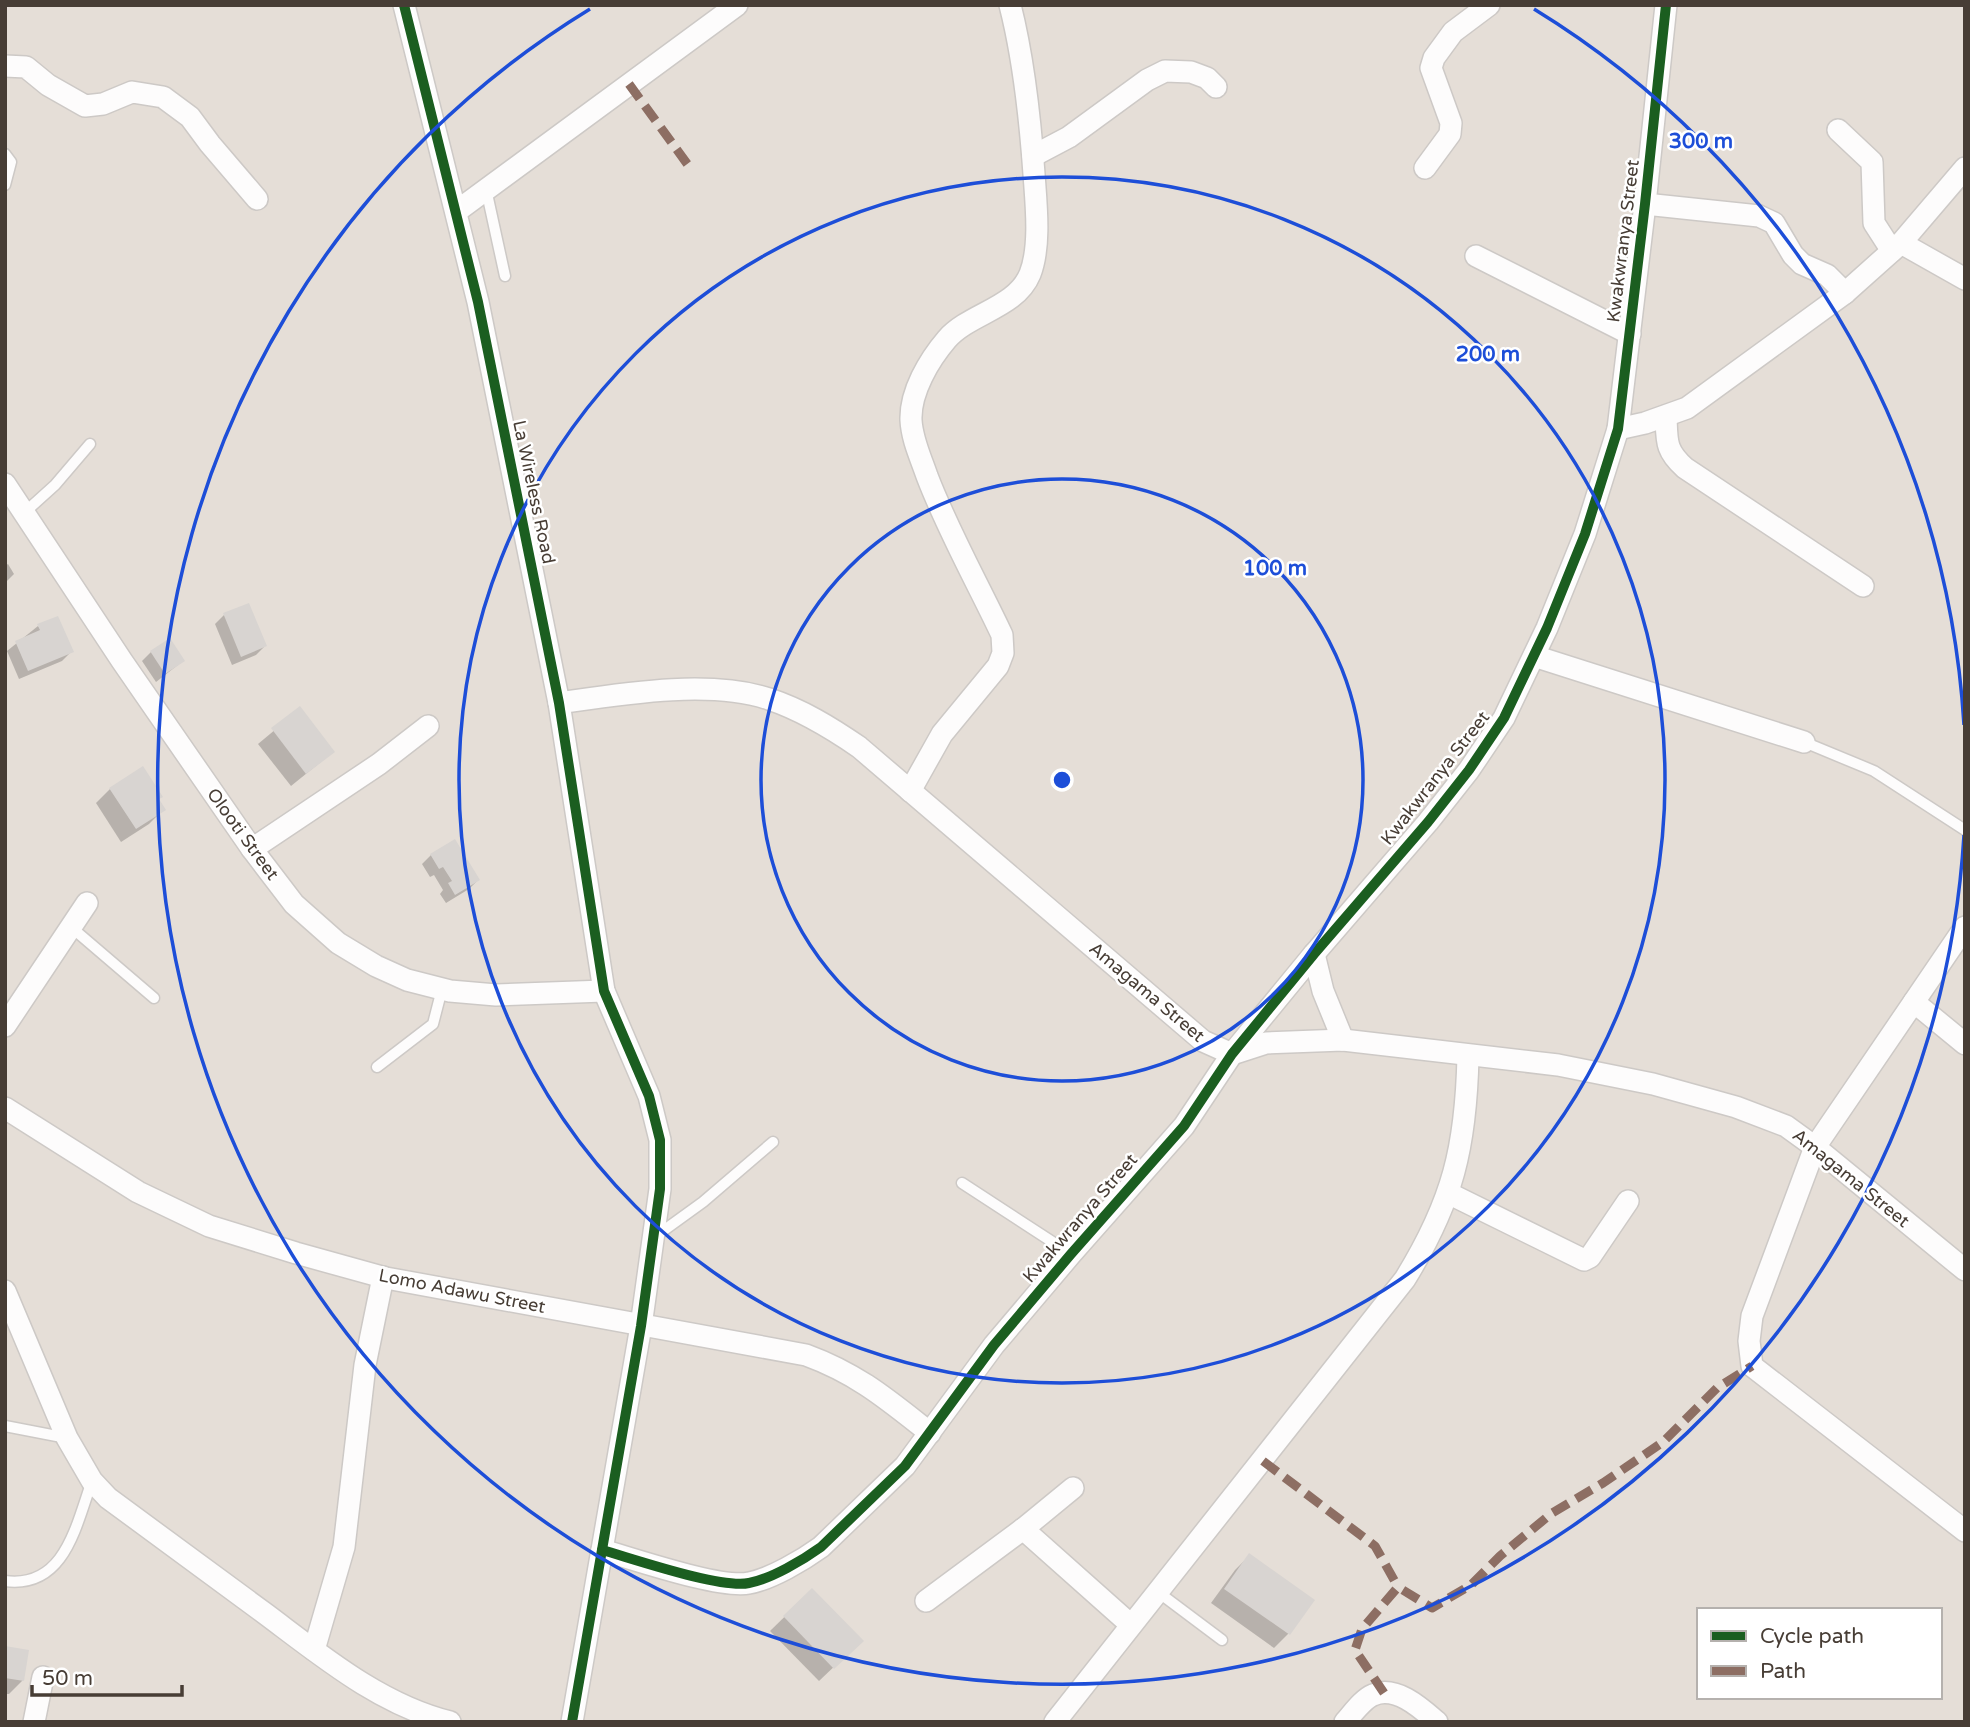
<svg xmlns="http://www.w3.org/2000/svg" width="1970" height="1727" font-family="'Varela Round',sans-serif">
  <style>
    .residential { fill: #e5ded7; fill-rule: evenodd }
    .shadow { fill: #0003 }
    .building { fill: #d8d4d1 }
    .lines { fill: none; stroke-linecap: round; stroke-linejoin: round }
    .lane-casing { stroke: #cdc9c6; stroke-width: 13 }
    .street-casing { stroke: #cdc9c6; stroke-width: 24 }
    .lane { stroke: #fdfcfc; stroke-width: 10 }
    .street { stroke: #fdfcfc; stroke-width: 21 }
    .quiet { stroke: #8d6e63; stroke-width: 9; stroke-dasharray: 18 9; stroke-linecap: butt }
    .cycleway-casing { stroke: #fff; stroke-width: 15 }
    .cycleway { stroke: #1b5e20; stroke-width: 10 }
    .ring { fill: none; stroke: #1d4ed8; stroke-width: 3.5 }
    .labels { text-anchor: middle; stroke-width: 5; stroke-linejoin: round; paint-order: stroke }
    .street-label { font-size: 18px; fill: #473d35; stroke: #fff }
    .centre { fill: #1d4ed8; stroke: #fff; stroke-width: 3.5 }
    .ring-label { font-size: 21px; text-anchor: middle; font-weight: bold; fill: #1d4ed8; stroke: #fff; stroke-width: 5; stroke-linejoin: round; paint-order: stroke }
  </style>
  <rect width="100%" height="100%" fill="#f0edea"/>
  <!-- residential -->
  <path class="residential" d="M5,5H1965V1722H5ZM1699,1610H1940V1697H1699Z"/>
  <!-- shadow -->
  <g class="shadow">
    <polygon points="8,564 14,574 5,583 5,566"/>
    <polygon points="224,615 265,646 256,655 232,665 215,624"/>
    <polygon points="38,626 71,652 62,661 19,679 7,651"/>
    <polygon points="151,652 183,661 156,682 142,661"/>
    <polygon points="300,709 333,752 291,786 258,744"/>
    <polygon points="142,768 163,810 149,824 121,842 96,803 110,789"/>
    <polygon points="431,855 478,880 469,889 446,903 440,894 443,890 434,875 430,877 422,864"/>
    <polygon points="1249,1556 1312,1600 1288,1634 1274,1648 1211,1603 1235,1570"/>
    <polygon points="812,1590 861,1641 819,1681 770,1631"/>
    <polygon points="5,1648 23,1680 9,1694 5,1694"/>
  </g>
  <!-- building -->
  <g class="building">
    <polygon points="249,603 267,646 241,657 223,613"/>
    <polygon points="58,616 74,652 28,671 15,641 40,630 37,624"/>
    <polygon points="170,638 185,661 165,674 150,651"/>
    <polygon points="300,706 335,752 306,774 271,728"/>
    <polygon points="143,766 163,797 159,799 166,810 136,829 109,788"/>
    <polygon points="455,839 480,880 455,895 448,883 452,881 443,867 439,869 430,854"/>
    <polygon points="1249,1553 1315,1600 1290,1635 1224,1589"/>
    <polygon points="812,1588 864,1641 834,1669 783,1616"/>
    <polygon points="5,1646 29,1650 24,1681 5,1678"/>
  </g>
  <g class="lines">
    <!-- lane casing -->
    <g class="lane-casing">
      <g id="lane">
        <polyline points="5,154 11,162 5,185"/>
        <polyline points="486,189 505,276"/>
        <polyline points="24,513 55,485 90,444"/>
        <polyline points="1804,742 1874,771 1965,830"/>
        <polyline points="71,927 154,998"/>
        <polyline points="377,1067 433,1024 442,989"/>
        <polyline points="962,1183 1071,1254"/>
        <polyline points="656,1236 703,1202 773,1142"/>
        <polyline points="5,1426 67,1438"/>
        <path d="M5,1581C65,1589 76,1525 92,1481"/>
        <polyline points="1158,1592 1222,1640"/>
      </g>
    </g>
    <!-- street casing -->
    <g class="street-casing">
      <g id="street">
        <polyline points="404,5 478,302 559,703 604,991 649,1096 660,1140 660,1189 641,1326 572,1722"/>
        <polyline points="5,66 26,67 48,85 85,106 103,104 132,92 163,97 190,117 210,144 257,199"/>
        <polyline points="1838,130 1872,162 1874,223 1892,251"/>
        <polyline points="1033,156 1069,137 1147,80 1165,71 1191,72 1207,78 1216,87"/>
        <polyline points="1425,168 1450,134 1451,123 1431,68 1434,58 1453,32 1489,5"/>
        <polyline points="1645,204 1759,216 1774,223 1793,255 1802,264 1827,275 1845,293"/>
        <polyline points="457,211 737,5"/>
        <polyline points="1901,243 1965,279"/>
        <polyline points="1476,256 1630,334"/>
        <path d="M1666,416C1667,441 1665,450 1685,468L1863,586"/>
        <polyline points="1618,429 1645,423 1687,408 1845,293 1901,243 1965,168"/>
        <polyline points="5,484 122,661 252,849 294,904 338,943 376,966 407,980 450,991 496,995 604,991"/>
        <polyline points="1534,656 1804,742"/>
        <path d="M559,703C621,694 709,679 769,699C802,710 830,727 859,747L1203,1041L1232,1054L1266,1043L1343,1040L1558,1065L1653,1084L1736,1107L1786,1126L1815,1147L1965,1270"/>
        <path d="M910,791L942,734L998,666L1003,653L1002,635C977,582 948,531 927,476C921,458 912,440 911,420C910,392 929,360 947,339C970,313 1016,308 1030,274C1041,246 1036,203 1034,174C1030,117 1024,60 1010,5"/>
        <polyline points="252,849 379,764 428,726"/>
        <polyline points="1965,927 1815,1147 1752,1316 1749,1341 1752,1366 1965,1531"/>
        <polyline points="1314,954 1323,991 1343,1040"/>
        <polyline points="1914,1002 1965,1044"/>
        <polyline points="5,1026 87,903"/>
        <path d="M5,1108L138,1192L209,1226L296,1253L386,1278L806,1355C858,1374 888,1400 930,1433"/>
        <polyline points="1448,1193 1584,1260 1590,1257 1628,1201"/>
        <path d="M5,1291L67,1438L92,1481L108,1498C161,1537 214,1576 267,1615C323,1657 381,1705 450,1722"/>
        <polyline points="1023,1529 1131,1625"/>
        <path d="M602,1550C634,1559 721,1589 749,1583C771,1579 803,1560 821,1547L905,1466L994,1345L1071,1254L1184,1126L1232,1054L1314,954L1428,822L1469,770L1504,718L1547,628L1585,534L1618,429L1645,204L1666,5"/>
        <polyline points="926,1601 1023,1529 1073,1488"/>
        <polyline points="314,1650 344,1547 365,1365 383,1277"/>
        <polyline points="34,1722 43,1677"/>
        <path d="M1055,1722L1405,1279C1453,1201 1466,1147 1468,1056"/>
        <path d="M1345,1722C1353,1713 1363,1699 1373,1695C1396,1685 1421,1708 1437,1722"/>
      </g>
    </g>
    <!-- lane -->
    <use href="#lane" class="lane"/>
    <!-- street -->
    <use href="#street" class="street"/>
    <!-- quiet -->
    <g class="quiet">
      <polyline points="629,84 688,165"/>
      <polyline points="1263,1461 1375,1546 1398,1587"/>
      <polyline points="1384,1693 1355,1650 1362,1629 1398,1587 1432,1608 1471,1585 1500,1556 1552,1513 1603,1483 1663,1442 1717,1388 1752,1366"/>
    </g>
    <!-- cycleway casing -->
    <g class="cycleway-casing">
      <g id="cycleway">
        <polyline points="404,5 478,302 559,703 604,991 649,1096 660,1140 660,1189 641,1326 572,1722"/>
        <path d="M602,1550C634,1559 721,1589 749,1583C771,1579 803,1560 821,1547L905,1466L994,1345L1071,1254L1184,1126L1232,1054L1314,954L1428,822L1469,770L1504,718L1547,628L1585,534L1618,429L1645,204L1666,5"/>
      </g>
    </g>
    <!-- cycleway -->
    <use href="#cycleway" class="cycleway"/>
  </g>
  <!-- distance rings -->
  <g class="ring">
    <circle cx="1062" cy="780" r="301"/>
    <circle cx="1062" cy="780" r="603"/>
    <path d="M1964 835A904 904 0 1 1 590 9M1534 9A904 904 0 0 1 1964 725"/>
  </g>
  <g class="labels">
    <!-- street labels -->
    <g class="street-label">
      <text transform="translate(1623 241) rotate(-83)" y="6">Kwakwranya Street</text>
      <text transform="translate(534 492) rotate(78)" y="6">La Wireless Road</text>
      <text transform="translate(1435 778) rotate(-52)" y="6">Kwakwranya Street</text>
      <text transform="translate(243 834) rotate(54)" y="6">Olooti Street</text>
      <text transform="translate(1147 992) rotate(40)" y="6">Amagama Street</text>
      <text transform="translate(1851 1178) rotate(39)" y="6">Amagama Street</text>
      <text transform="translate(1080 1218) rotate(-49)" y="6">Kwakwranya Street</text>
      <text transform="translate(462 1291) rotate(11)" y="6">Lomo Adawu Street</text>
    </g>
  </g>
  <circle cx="1062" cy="780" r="10" class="centre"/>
  <g class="ring-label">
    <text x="1701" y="148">300 m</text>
    <text x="1488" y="361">200 m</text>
    <text x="1275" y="575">100 m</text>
  </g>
  <!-- border -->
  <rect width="1970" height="1727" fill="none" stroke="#473d35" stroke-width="14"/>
  <!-- legend -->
  <rect x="1697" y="1608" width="245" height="91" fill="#ffffff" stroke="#b5b1ae" stroke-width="2"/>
  <rect x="1711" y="1631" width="35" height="10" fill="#1b5e20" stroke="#b5b1ae" stroke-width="2"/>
  <text x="1760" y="1643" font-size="21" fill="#473d35">Cycle path</text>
  <rect x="1711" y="1666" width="35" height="10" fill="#8d6e63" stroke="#b5b1ae" stroke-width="2"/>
  <text x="1760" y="1678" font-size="21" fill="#473d35">Path</text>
  <!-- scale -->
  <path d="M32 1685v10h150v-10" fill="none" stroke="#473d35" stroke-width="3.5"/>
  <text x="42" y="1685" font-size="21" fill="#473d35" stroke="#ffffff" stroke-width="5" paint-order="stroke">50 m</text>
</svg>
